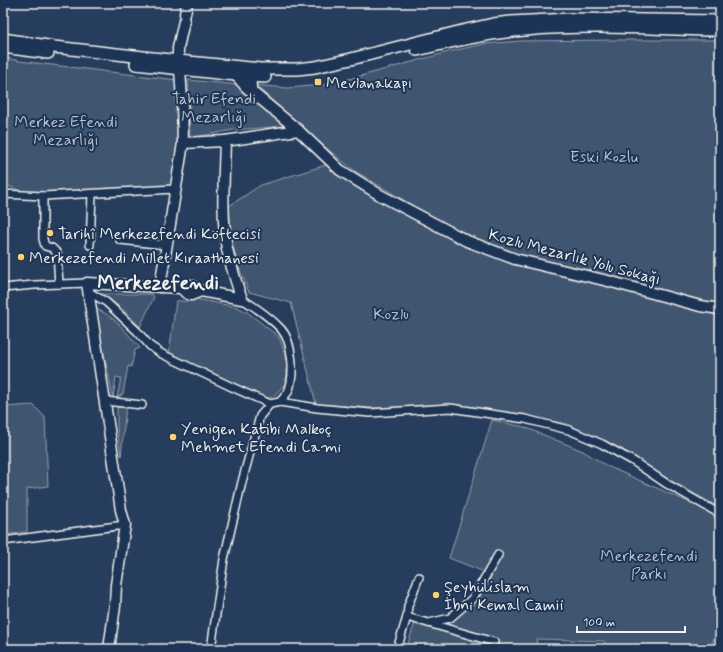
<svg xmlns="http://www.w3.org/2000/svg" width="723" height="652" font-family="Mynerve,sans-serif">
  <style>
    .green { fill: #40546f; stroke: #9aa2ac }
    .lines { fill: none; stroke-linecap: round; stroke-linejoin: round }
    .street-casing { stroke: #f4f1e8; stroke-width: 10 }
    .secondary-casing { stroke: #f4f1e8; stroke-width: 13 }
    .primary-casing { stroke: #f4f1e8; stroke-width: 14 }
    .street { stroke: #1d3557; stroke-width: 7 }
    .secondary { stroke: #1d3557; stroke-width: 10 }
    .primary { stroke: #1d3557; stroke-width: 11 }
    .poi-dot { fill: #ffd166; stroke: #1d3557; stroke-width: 1.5 }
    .labels { text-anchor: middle; stroke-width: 4; stroke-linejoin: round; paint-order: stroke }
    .poi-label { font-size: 16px; fill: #f4f1e8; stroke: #1d3557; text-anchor: start }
    .park-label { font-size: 16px; fill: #bec2c4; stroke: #1d3557 }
    .street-label { font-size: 16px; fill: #f4f1e8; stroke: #1d3557 }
    .district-label { font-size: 20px; font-weight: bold; fill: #f4f1e8; stroke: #1d3557 }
  </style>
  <rect width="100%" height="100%" fill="#263d5d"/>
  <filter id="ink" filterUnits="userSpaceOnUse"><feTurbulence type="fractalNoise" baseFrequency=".025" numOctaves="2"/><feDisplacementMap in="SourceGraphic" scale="8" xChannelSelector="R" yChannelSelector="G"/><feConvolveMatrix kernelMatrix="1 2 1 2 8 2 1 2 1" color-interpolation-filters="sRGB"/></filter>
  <g filter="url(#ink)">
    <!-- green -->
    <g class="green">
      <polygon points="618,40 720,40 720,305 580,268 541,260 507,251 442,223 355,171 316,140 255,85 287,88 323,85 357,77 452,51 484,44 520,41"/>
      <polygon points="3,57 19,61 177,80 179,141 173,185 105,191 43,193 22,192 3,183"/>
      <polygon points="188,80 239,85 285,126 233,130 190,138"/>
      <polygon points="326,165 348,180 469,247 511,264 583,279 720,316 720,508 663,476 623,450 567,424 475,407 436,406 372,408 316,404 291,303 249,292 239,268 232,243 229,206 261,185"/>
      <path d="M101,294H152L154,297L140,327C128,313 116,303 101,294Z"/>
      <polygon points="196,299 237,307 247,312 279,337 286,356 287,375 284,385 272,398 264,397 169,354 176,301 194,301"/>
      <path d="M95,309C114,314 128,335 140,348L135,350L131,367L128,366L123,394L117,398L121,378L116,377L113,398Z"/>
      <polygon points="33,405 45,417 48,486 27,489 27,532 3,535 3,407"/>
      <polygon points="117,407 126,407 121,456 117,428"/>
      <polygon points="492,420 524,427 583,451 607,466 720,516 720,622 710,649 607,649 604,641 537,639 536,649 406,649 415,623 449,623 478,600 492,575 449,558"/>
    </g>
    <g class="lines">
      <!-- street casing -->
      <g class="street-casing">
        <g id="street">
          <polyline points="3,194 43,196 175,189"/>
          <polyline points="43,196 43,239 45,246 52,248 57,253 59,284"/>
          <polyline points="120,240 166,245"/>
          <polyline points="90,245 92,194"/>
          <polyline points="3,288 34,285 87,283"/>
          <polyline points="89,292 106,302 137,331 150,346 162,354 232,387 270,404 280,402 317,408 370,413 450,408 525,419 569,430 602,444 633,461 667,484 720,514"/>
          <path d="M242,299C255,307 270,317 281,329C293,342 295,376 288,392C286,395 282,399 280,402"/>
          <polyline points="105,401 142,405"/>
          <polyline points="3,541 125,525"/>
          <polyline points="407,617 494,642"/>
          <polyline points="429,623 450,618 473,598 498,555"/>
          <polyline points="211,649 224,559 242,482 260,416 270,404"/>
          <polyline points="397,649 407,617 408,606 419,577"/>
        </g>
      </g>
      <!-- secondary casing -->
      <g class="secondary-casing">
        <g id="secondary">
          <polyline points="185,14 187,3"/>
          <polyline points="178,61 178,48 184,21"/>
          <polyline points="236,75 246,87 298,130 340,170 380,195 467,241 515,259 608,281 700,306 720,309"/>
          <polyline points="183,143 225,141 298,130"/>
          <polyline points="160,287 183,143 182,100 180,70"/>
          <polyline points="181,288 190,285 201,291"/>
          <path d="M109,649L115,606L116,585L125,525L121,510L87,283L181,288L186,293L191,295L201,291L242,299C236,283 231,265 227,249C221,214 224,177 225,141"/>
        </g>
      </g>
      <!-- primary casing -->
      <g class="primary-casing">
        <g id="primary">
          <polyline points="3,39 54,47 188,62 261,69 297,69 315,67 351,59 462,31 493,24 511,22 570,19 720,21"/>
          <polyline points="3,47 48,53"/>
          <path d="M417,50C452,41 488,33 525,30C589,24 655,29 720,30"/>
          <polyline points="136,64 236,75 265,77"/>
          <polyline points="251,91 250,82 253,76"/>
        </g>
      </g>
      <!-- street -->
      <use href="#street" class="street"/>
      <!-- secondary -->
      <use href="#secondary" class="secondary"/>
      <!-- primary -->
      <use href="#primary" class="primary"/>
    </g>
  </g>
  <!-- markers -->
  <g class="poi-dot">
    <rect x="314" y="78" width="8" height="8" rx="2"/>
    <circle cx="50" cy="233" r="4"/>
    <circle cx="21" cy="257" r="4"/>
    <circle cx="173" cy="437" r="4"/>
    <circle cx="436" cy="595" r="4"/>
  </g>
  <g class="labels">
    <!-- poi labels -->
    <g class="poi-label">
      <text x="326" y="88">Mevlanakapı</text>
      <text x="58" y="239">Tarihî Merkezefendi Köftecisi</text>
      <text x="29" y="263">Merkezefendi Millet Kıraathanesi</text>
      <text x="181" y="434">Yenigen Katibi Malkoç<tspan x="181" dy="18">Mehmet Efendi Cami</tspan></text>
      <text x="444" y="592">Şeyhülislam<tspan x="444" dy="18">İbni Kemal Camii</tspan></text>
    </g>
    <!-- park labels -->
    <g class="park-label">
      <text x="214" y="104">Tahir Efendi<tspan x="214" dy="18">Mezarlığı</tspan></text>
      <text x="66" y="127">Merkez Efendi<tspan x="66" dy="18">Mezarlığı</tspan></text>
      <text x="604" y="162">Eski Kozlu</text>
      <text x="391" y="319">Kozlu</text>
      <text x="649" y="561">Merkezefendi<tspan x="649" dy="18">Parkı</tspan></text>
    </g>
    <!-- street labels -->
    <g class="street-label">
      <text transform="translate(575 256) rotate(15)" y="6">Kozlu Mezarlık Yolu Sokağı</text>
    </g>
    <!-- district labels -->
    <g class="district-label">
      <text x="158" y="289">Merkezefendi</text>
    </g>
  </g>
  <!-- margin -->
  <rect width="723" height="652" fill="none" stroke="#1d3557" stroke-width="16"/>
  <rect x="8" y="8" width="707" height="636" fill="none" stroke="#f4f1e8" stroke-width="1.5" filter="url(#ink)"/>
  <!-- scale -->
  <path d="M577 626v6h108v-6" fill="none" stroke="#f4f1e8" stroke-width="2"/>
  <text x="583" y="626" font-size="12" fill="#f4f1e8" stroke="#1d3557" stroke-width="3" paint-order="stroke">100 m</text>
</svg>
